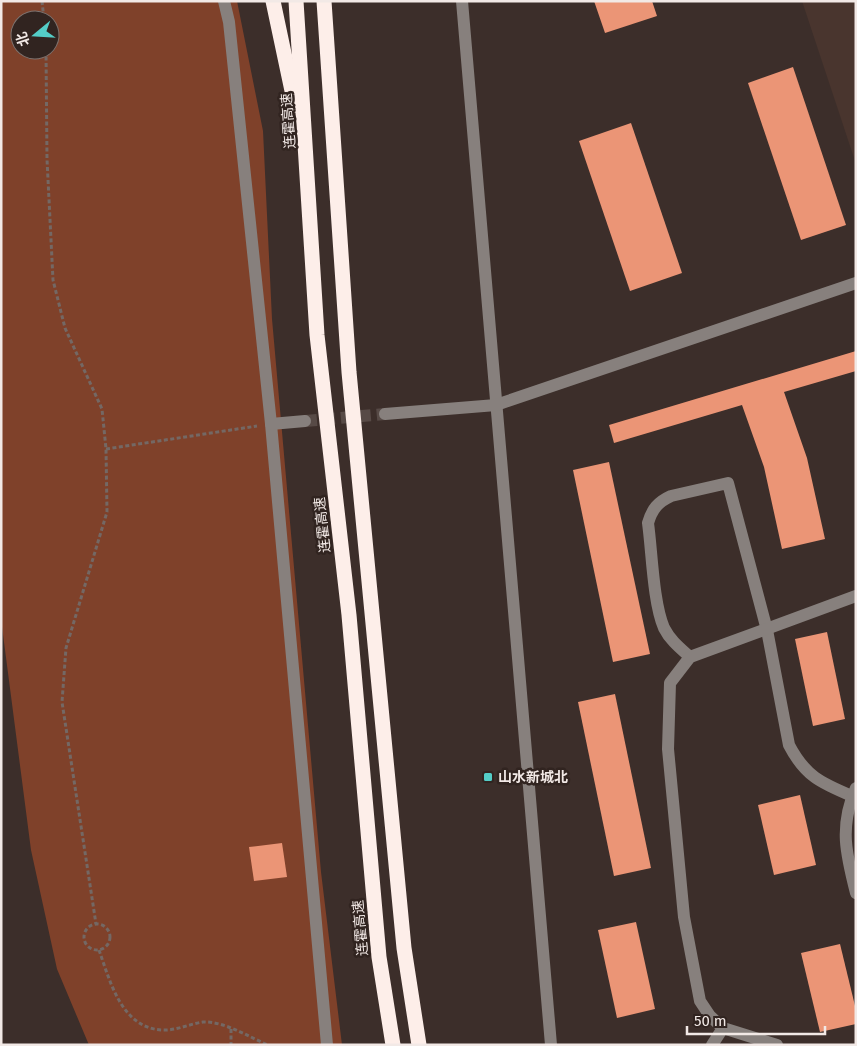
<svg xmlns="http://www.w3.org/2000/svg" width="857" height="1046" font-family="'Fira Sans','Noto Sans SC',sans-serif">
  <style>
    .built { fill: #49352e }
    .green { fill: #7f412a; fill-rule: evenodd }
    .building { fill: #eb9576 }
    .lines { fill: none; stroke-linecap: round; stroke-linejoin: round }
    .minor-tunnel { stroke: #574a46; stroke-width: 12; stroke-dasharray: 12 6; stroke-linecap: butt }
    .path { stroke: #746864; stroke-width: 3; stroke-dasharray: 4 2.5; stroke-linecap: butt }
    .minor { stroke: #87807d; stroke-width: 12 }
    .highway { stroke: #fdeee9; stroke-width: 15 }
    .poi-dot { fill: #54cdc7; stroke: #312420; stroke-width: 2 }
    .labels { text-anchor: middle; stroke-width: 5; stroke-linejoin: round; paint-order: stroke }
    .street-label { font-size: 14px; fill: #f2e9e6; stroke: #312420 }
    .poi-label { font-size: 14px; font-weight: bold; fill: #f2e9e6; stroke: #312420; text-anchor: start }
  </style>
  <rect width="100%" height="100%" fill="#3c2e2a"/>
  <!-- built -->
  <polygon class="built" points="802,1 856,1 856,164"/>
  <!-- green -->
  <path class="green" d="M1,1H237L263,131L272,319L321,872L342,1045H89L57,969L31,850L1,619ZM20,20H50V50H20Z"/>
  <!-- building -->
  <g class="building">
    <polygon points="594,1 652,1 657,16 605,33"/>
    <polygon points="793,67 846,225 801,240 748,83"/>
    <polygon points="631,123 682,273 630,291 579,141"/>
    <polygon points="856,351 856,371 784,392 807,458 825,539 782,549 764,467 742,405 614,443 609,425"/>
    <polygon points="609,462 650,654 613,662 573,470"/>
    <polygon points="827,632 845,719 813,726 795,639"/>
    <polygon points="615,694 651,868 614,876 578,702"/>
    <polygon points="800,795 816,865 774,875 758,805"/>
    <polygon points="282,843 287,877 254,881 249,847"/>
    <polygon points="636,922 655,1009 617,1018 598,930"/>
    <polygon points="840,944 856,1010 856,1024 820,1032 801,953"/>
  </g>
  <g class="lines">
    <!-- minor-tunnel -->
    <polyline class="minor-tunnel" points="305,421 385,414"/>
    <!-- path -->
    <g class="path">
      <polyline points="42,1 44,20"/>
      <polyline points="46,50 47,159 53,280 65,328 102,409 106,449 107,512 66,648 62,702 96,924"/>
      <polyline points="106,449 257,426"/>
      <circle cx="97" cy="937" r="13"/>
      <path d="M99,950C110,981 121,1027 161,1030C176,1031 189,1024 203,1022C224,1021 249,1037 268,1045"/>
      <polyline points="231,1029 231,1045"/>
    </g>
    <!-- minor -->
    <g class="minor">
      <polyline points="224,1 229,22 271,424 327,1045"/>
      <polyline points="462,1 551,1045"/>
      <polyline points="385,414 496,405 856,283"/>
      <polyline points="271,424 305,421"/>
      <path d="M690,657C680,648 670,640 664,628C653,602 652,552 648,523C652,509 658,502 671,496L728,483L767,630L789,745C805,776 821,783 852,796"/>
      <path d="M856,788C839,826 846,854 856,893"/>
      <polyline points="712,1045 723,1028"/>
      <polyline points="777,1045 723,1028 710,1016 700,1001 684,917 668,749 670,683 690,657 856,596"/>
    </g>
    <!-- highway -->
    <g class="highway">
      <polyline points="273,1 295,105"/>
      <polyline points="296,1 317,335 349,615 379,957 393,1045"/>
      <polyline points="324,1 349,372 404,948 419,1045"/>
    </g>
  </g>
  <!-- markers -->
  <rect class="poi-dot" x="483" y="772" width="10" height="10" rx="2.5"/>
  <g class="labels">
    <!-- street labels -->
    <g class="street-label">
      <text transform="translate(288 121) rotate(-94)" y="5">连霍高速</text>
      <text transform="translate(322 525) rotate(-96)" y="5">连霍高速</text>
      <text transform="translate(360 928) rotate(-95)" y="5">连霍高速</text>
    </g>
    <!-- poi labels -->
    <g class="poi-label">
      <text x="498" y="782">山水新城北</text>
    </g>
  </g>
  <!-- border -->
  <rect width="857" height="1046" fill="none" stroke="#f2e9e6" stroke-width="5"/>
  <!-- north arrow -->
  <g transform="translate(35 35) rotate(252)"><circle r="24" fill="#312420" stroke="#7e736f"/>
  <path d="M0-4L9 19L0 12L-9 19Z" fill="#54cdc7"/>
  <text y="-8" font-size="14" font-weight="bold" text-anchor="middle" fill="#f2e9e6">北</text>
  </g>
  <!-- scale -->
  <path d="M687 1026v8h138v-8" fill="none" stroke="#f2e9e6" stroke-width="2.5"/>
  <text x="694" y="1026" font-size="15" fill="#f2e9e6" stroke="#312420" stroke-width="4" paint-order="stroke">50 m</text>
</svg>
